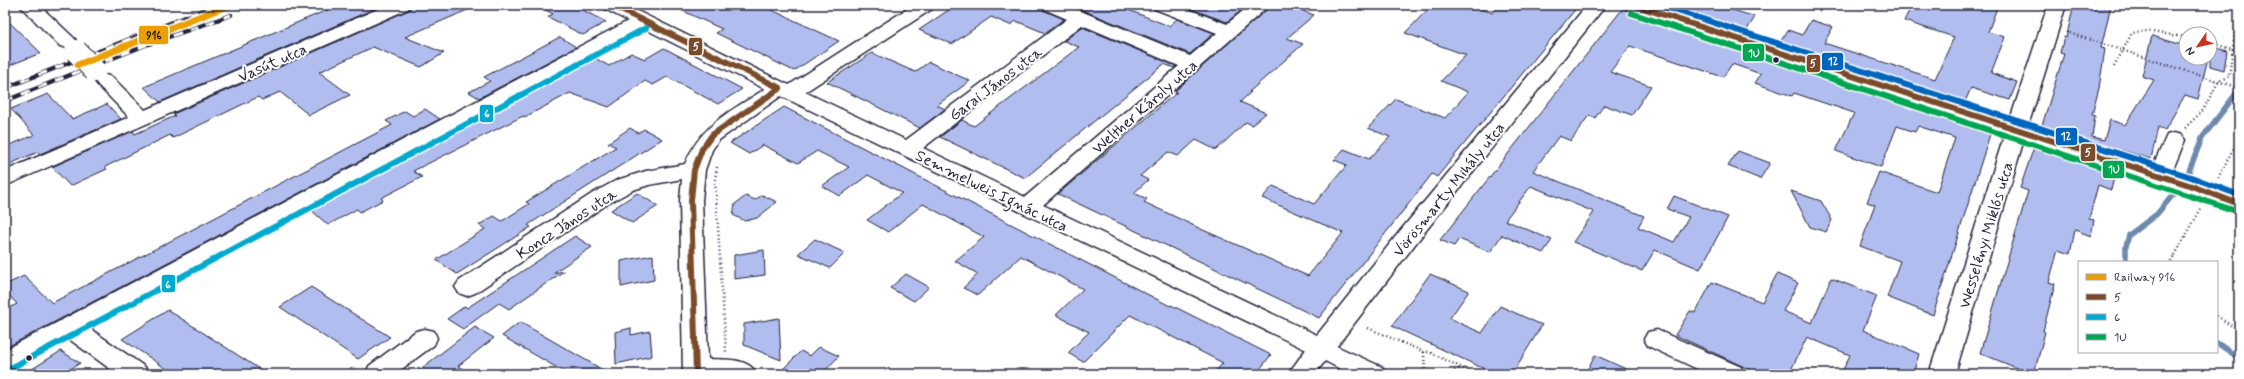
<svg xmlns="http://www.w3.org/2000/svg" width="2244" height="379" font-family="Mynerve,sans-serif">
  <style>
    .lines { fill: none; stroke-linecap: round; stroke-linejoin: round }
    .stream { stroke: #6d89ae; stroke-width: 5.5 }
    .building { fill: #b1bdee; stroke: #22223b }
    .minor-casing { stroke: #22223b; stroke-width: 3 }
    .major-casing { stroke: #22223b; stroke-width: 3 }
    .path { stroke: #22223b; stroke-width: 2.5; stroke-dasharray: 1 3; stroke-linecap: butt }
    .minor { fill: #fff; fill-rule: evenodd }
    .major { fill: #fff; fill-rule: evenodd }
    .rail-casing { stroke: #22223b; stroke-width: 4.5 }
    .rail { stroke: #fff; stroke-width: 3; stroke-dasharray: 9; stroke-linecap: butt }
    .minor-bridge-casing { stroke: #22223b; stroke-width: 24; stroke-linecap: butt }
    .minor-bridge { stroke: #fff; stroke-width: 22 }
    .bus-1-casing { stroke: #fff; stroke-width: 9 }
    .bus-2-casing { stroke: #fff; stroke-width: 9 }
    .bus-3-casing { stroke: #fff; stroke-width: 9 }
    .bus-4-casing { stroke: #fff; stroke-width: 9 }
    .bus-1 { stroke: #7a4b2a; stroke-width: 6 }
    .bus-2 { stroke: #00a9ce; stroke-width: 6 }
    .bus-3 { stroke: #00a651; stroke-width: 6 }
    .bus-4 { stroke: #0065bd; stroke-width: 6 }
    .rail-1-casing { stroke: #fff; stroke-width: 10 }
    .rail-1 { stroke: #ec9f03; stroke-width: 7 }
    .bus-dot { fill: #22223b; stroke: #fff; stroke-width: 1.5 }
    .labels { text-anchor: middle; stroke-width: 4; stroke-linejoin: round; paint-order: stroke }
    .street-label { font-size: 16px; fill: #22223b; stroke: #fff }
    .line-badge { stroke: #fff; stroke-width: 1.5 }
    .badge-label { font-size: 11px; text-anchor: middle; font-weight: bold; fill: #fff }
    .pale-badge-label { font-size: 11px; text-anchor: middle; font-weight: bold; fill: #111 }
  </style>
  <rect width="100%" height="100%" fill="#fff"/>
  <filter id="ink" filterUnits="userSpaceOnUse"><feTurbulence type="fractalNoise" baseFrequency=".025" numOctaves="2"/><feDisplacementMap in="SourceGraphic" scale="8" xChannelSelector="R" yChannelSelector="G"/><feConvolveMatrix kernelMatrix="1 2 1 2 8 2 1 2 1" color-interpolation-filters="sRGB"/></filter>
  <g filter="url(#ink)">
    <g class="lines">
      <!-- stream -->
      <g class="stream">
        <polyline points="2126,262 2126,246 2129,235 2157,214 2172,196 2189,171 2202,138 2239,90"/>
        <polyline points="2217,343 2239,358"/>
      </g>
    </g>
    <!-- building -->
    <g class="building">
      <polygon points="339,5 383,5 160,102 144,87"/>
      <polygon points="412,5 479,5 405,37 444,53 421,67 373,47 319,72 350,95 309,115 280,92 262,100 258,97 173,138 170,135 105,167 107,169 70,186 52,167 133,131 135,134 175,116 173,114 409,10"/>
      <polygon points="536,5 573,5 606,22 583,35 548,17 553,14"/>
      <polygon points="670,5 761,5 839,41 794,71 716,33 722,29"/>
      <polygon points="956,5 1040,5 1043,10 1064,19 1045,33 1016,21 1010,25 991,17 952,44 919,30"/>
      <polygon points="1070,5 1116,5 1169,26 1177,19 1214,33 1190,54"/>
      <polygon points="1195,5 1248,5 1227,22 1191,9"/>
      <polygon points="1271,5 1311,5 1303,11 1314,15 1287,38 1303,44 1249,92 1251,92 1240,102 1266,113 1252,125 1246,122 1216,150 1196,140 1178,156 1168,152 1140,176 1148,180 1134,193 1147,199 1144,202 1203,230 1308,276 1343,233 1262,198 1273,186 1314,204 1347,165 1334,160 1344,149 1369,159 1390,137 1368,128 1396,99 1445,118 1468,92 1441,81 1466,55 1405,33 1432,5 1470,5 1492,13 1498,5 1579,5 1437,177 1432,174 1319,318 1058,194 1177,92 1175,91"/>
      <polygon points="1657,5 1717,5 1755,17 1745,33"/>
      <polygon points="1912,5 1998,5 1988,32 2005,37 1991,73 2017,82 2010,100 1971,88 1964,104 1779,44 1788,30 1802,35 1811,20 1833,27 1824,43 1935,79 1954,37 1904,21"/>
      <polygon points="2074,5 2111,5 2101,48 2105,49 2099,88 2092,115 2095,116 2092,137 2104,140 2110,120 2125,125 2154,80 2142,76 2152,36 2186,46 2186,58 2208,58 2198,99 2185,95 2165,130 2158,127 2151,159 2121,150 2120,154 2041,129 2064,54 2060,53 2064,37 2066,38"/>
      <polygon points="1624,7 1627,10 1991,131 1933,315 1887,297 1900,261 1860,246 1875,205 1867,202 1879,172 1937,192 1955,138 1918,126 1915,132 1897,126 1881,167 1836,151 1854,113 1794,93 1792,96 1755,83 1761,74 1732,64 1723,77 1630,46 1610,72 1651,86 1632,115 1604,105 1595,118 1589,115 1571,141 1559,136 1533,171 1644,216 1638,227 1674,242 1689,217 1667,209 1674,196 1728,217 1700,269 1655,250 1642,271 1573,242 1594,212 1531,186 1505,220 1552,240 1543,253 1502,235 1490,252 1459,239 1454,246 1440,240"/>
      <polygon points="5,18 41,53 5,67"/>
      <polygon points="1082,27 1176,66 1174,68 1164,64 1025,178 940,137 962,120 974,126 1079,47 1064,41"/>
      <polygon points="560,37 576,47 479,98 469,92 490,81 484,77"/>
      <polygon points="2210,46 2227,51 2224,70 2210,66"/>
      <polygon points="664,48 742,89 718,104 667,77 653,85 645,81 609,107 570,93 525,117 523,116 413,171 422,177 381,198 383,200 360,212 357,209 328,225 311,210 457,130 500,110 497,109 593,57 609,66 631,53 645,59"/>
      <polygon points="872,53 915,72 929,62 970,81 937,105 945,109 920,128 827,82"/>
      <polygon points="48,94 72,119 107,104 121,119 40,154 38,152 5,166 5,147 34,135 11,109"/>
      <polygon points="784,107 1170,306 1171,305 1271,355 1256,374 1213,374 1223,363 1130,315 1083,362 1068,353 1089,332 1056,315 1083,289 1021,256 978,295 963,288 978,274 955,261 984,237 923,204 888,232 867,220 902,193 868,175 840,196 822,186 849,167 817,151 798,163 763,145 749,154 730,143"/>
      <polygon points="425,109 440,119 5,348 5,310 17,304 5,291 5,285 24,276 52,303 392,125 386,121 405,111 413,116"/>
      <polygon points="630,128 638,133 644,129 662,139 528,225 531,227 457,274 436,260 485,229 479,225 494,216 502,221 529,204 526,202 616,147 608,143"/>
      <polygon points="2035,144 2116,170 2111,190 2098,185 2089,219 2094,220 2091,236 2075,230 2070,254 2058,250 2049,282 2055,284 2043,331 2045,332 2034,374 2031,374 1980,353 2028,191 2020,188"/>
      <polygon points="1738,151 1770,163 1760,179 1728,166"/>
      <polygon points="1791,191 1821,201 1832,220 1826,232 1810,227"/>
      <polygon points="637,193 658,206 632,223 611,210"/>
      <polygon points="762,195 777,202 757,218 745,221 733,215 735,204 746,196 755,200"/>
      <polygon points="575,236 592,247 553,273 564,271 509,309 499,303 463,329 447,319 465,306 467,308"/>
      <polygon points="815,239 845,253 830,268 798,254"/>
      <polygon points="764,250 765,275 734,279 734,255"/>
      <polygon points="653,255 654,280 621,287 621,261"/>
      <polygon points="906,274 929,287 914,301 890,288"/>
      <polygon points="1430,274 1469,291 1450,318 1466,326 1482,333 1500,306 1542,325 1512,374 1495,374 1392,326"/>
      <polygon points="1777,274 1798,283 1783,311 1812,323 1831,278 1877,296 1863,330 1919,354 1913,374 1841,374 1850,355 1807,337 1789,374 1749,374 1751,370 1675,335 1690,311 1695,313 1712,282 1762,302"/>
      <polygon points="311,287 390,337 358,359 280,307"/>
      <polygon points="168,310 267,374 174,374 122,339"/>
      <polygon points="779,318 781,360 744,345 744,324"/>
      <polygon points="520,322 584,359 610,374 568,374 502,336"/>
      <polygon points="475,327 494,338 458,366 473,374 414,374"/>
      <polygon points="631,328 631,335 650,331 652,356 616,364 615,332"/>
      <polygon points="819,347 839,356 822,374 778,374 801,351 810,356"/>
      <polygon points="61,351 80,363 63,374 24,374"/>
      <polygon points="1595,355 1637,374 1585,374"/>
    </g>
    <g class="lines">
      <!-- minor casing -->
      <g class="minor-casing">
        <g id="minor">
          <polygon points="19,5 39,5 74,38 77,42 74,46 67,48 60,46"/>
          <polygon points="387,5 411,5 408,9 5,186 5,171 129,117 98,85 95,81 98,77 105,75 112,77 145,110"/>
          <path d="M602,5H625L789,85L913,5H935L932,9L805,92L906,140L1067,19L1044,9L1041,5H1066L1190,56L1217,33L1155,9L1152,5H1177L1227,24L1250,5H1270L1043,205L1317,335L1400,231L1587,5H1606L1416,243L1330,355L1321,357L781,96L719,140L712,150L705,170L702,200L708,359C725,360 748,357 757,374H683L680,200L682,179L649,185L633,190L609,203L475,293L467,296L459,293L455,287L459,281L593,193L617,180L646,171L685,164C701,124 731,111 765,89L643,28L89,328L145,367L149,374H117L69,339L5,372V350L628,21L605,9ZM1082,25L1179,66L1025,197L923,148Z"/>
          <polygon points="1624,5 1652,5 2010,120 2048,5 2066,5 2028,126 2153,166 2167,135 2174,133 2181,135 2185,140 2172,172 2239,196 2239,211 2181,190 2024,139 1955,374 1929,374 2005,133 1627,9"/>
          <polygon points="425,329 434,331 437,338 434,345 395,374 366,374 369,366 416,331"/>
          <polygon points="1657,330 1741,367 1745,374 1708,374 1648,346 1644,339 1648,332"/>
        </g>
      </g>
      <!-- major casing -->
      <g class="major-casing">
        <polygon id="major" points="1321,339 1382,367 1386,374 1350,374 1325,361 1315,374 1288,374 1312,341"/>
      </g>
      <!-- path -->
      <g class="path">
        <polyline points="2066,32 2239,88"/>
        <polyline points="2210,43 2232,49"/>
        <polyline points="2114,67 2132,33 2145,31 2186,37"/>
        <polyline points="2185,128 2203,110 2219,81 2229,76 2239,6"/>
        <polyline points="717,167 715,180 726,352"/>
        <polyline points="2218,178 2239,138"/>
        <polyline points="2171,262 2202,207"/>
        <polyline points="2217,316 2239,331"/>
        <polyline points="1368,328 1424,352 1429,352 1475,374"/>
        <polyline points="1424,352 1425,374"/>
        <polyline points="1447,374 1461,368"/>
      </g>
      <!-- minor -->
      <use href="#minor" class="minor"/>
      <!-- major -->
      <use href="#major" class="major"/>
      <!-- rail casing -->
      <g class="rail-casing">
        <g id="rail">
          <polyline points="5,88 216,5"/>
          <polyline points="5,101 143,46 231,15"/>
        </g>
      </g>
      <!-- rail -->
      <use href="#rail" class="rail"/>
      <!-- minor-bridge casing -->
      <g class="minor-bridge-casing">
        <polyline id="minor-bridge" points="76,51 95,71"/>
      </g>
      <!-- minor-bridge -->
      <use href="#minor-bridge" class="minor-bridge"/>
      <!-- bus-1 casing -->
      <g class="bus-1-casing">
        <g id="bus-1">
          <polyline points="611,5 780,88"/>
          <polyline points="1633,5 2189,185 2239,204"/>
          <polyline points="696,374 691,200 694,170 702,149 712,135 780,88"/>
        </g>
      </g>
      <!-- bus-2 casing -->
      <g class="bus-2-casing">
        <polyline id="bus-2" points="9,369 646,28"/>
      </g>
      <!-- bus-3 casing -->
      <g class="bus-3-casing">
        <polyline id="bus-3" points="1631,13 2236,211"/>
      </g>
      <!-- bus-4 casing -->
      <g class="bus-4-casing">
        <polyline id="bus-4" points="1659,5 2191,177 2239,195"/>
      </g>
      <!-- bus-1 -->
      <use href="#bus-1" class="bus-1"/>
      <!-- bus-2 -->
      <use href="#bus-2" class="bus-2"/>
      <!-- bus-3 -->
      <use href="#bus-3" class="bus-3"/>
      <!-- bus-4 -->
      <use href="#bus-4" class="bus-4"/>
      <!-- rail-1 casing -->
      <g class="rail-1-casing">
        <polyline id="rail-1" points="78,65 229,5"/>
      </g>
      <!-- rail-1 -->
      <use href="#rail-1" class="rail-1"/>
    </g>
  </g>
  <!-- markers -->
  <g class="bus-dot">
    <circle cx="1776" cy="60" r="3.5"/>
    <circle cx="29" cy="358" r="3.5"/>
  </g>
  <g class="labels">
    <!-- street labels -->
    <g class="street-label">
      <text transform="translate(272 62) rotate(-24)" y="6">Vasút utca</text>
      <text transform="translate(995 83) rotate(-37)" y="6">Garai János utca</text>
      <text transform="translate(1144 106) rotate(-41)" y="6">Welther Károly utca</text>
      <text transform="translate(1448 189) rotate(-51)" y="6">Vörösmarty Mihály utca</text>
      <text transform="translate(992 190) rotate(26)" y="6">Semmelweis Ignác utca</text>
      <text transform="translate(566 223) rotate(-33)" y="6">Koncz János utca</text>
      <text transform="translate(1985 235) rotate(-73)" y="6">Wesselényi Miklós utca</text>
    </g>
  </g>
  <g class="line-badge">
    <rect x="138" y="25" width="31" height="20" rx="4" fill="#ec9f03"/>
    <rect x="688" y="37" width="15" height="19" rx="4" fill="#7a4b2a"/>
    <rect x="1742" y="43" width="23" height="19" rx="4" fill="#00a651"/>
    <rect x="1821" y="52" width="23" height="19" rx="4" fill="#0065bd"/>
    <rect x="1806" y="54" width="15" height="19" rx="4" fill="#7a4b2a"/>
    <rect x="479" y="104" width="15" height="19" rx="4" fill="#00a9ce"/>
    <rect x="2055" y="127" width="23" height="19" rx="4" fill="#0065bd"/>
    <rect x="2080" y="143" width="16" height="19" rx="4" fill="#7a4b2a"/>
    <rect x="2102" y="160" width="23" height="19" rx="4" fill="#00a651"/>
    <rect x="161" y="274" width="15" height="19" rx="4" fill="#00a9ce"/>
  </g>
  <g class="badge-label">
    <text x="696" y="50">5</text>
    <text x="1754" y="57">1U</text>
    <text x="1833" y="65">12</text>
    <text x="1813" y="67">5</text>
    <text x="487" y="117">6</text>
    <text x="2066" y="140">12</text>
    <text x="2088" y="156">5</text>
    <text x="2114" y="173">1U</text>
    <text x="168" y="288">6</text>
  </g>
  <g class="pale-badge-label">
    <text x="154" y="39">916</text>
  </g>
  <!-- margin -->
  <rect width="2244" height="379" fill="none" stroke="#fff" stroke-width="20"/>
  <rect x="10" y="10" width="2224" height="359" fill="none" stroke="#22223b" stroke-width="1.5" filter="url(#ink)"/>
  <!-- legend -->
  <rect x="2078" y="261" width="140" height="92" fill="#ffffff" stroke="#a7a7b1"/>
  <rect x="2086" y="274" width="20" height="6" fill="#ec9f03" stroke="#a7a7b1"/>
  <text x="2114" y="281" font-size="12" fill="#22223b">Railway 916</text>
  <rect x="2086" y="294" width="20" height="6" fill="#7a4b2a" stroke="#a7a7b1"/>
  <text x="2114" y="301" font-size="12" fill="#22223b">5</text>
  <rect x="2086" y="314" width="20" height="6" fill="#00a9ce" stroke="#a7a7b1"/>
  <text x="2114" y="321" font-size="12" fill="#22223b">6</text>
  <rect x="2086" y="334" width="20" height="6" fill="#00a651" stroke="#a7a7b1"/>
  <text x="2114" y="341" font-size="12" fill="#22223b">1U</text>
  <!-- north arrow -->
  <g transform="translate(2198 46) rotate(236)"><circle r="19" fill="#ffffff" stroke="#a7a7b1"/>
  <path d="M0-3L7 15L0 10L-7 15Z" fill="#c8321e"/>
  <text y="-6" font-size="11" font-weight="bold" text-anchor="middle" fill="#22223b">N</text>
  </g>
</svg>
